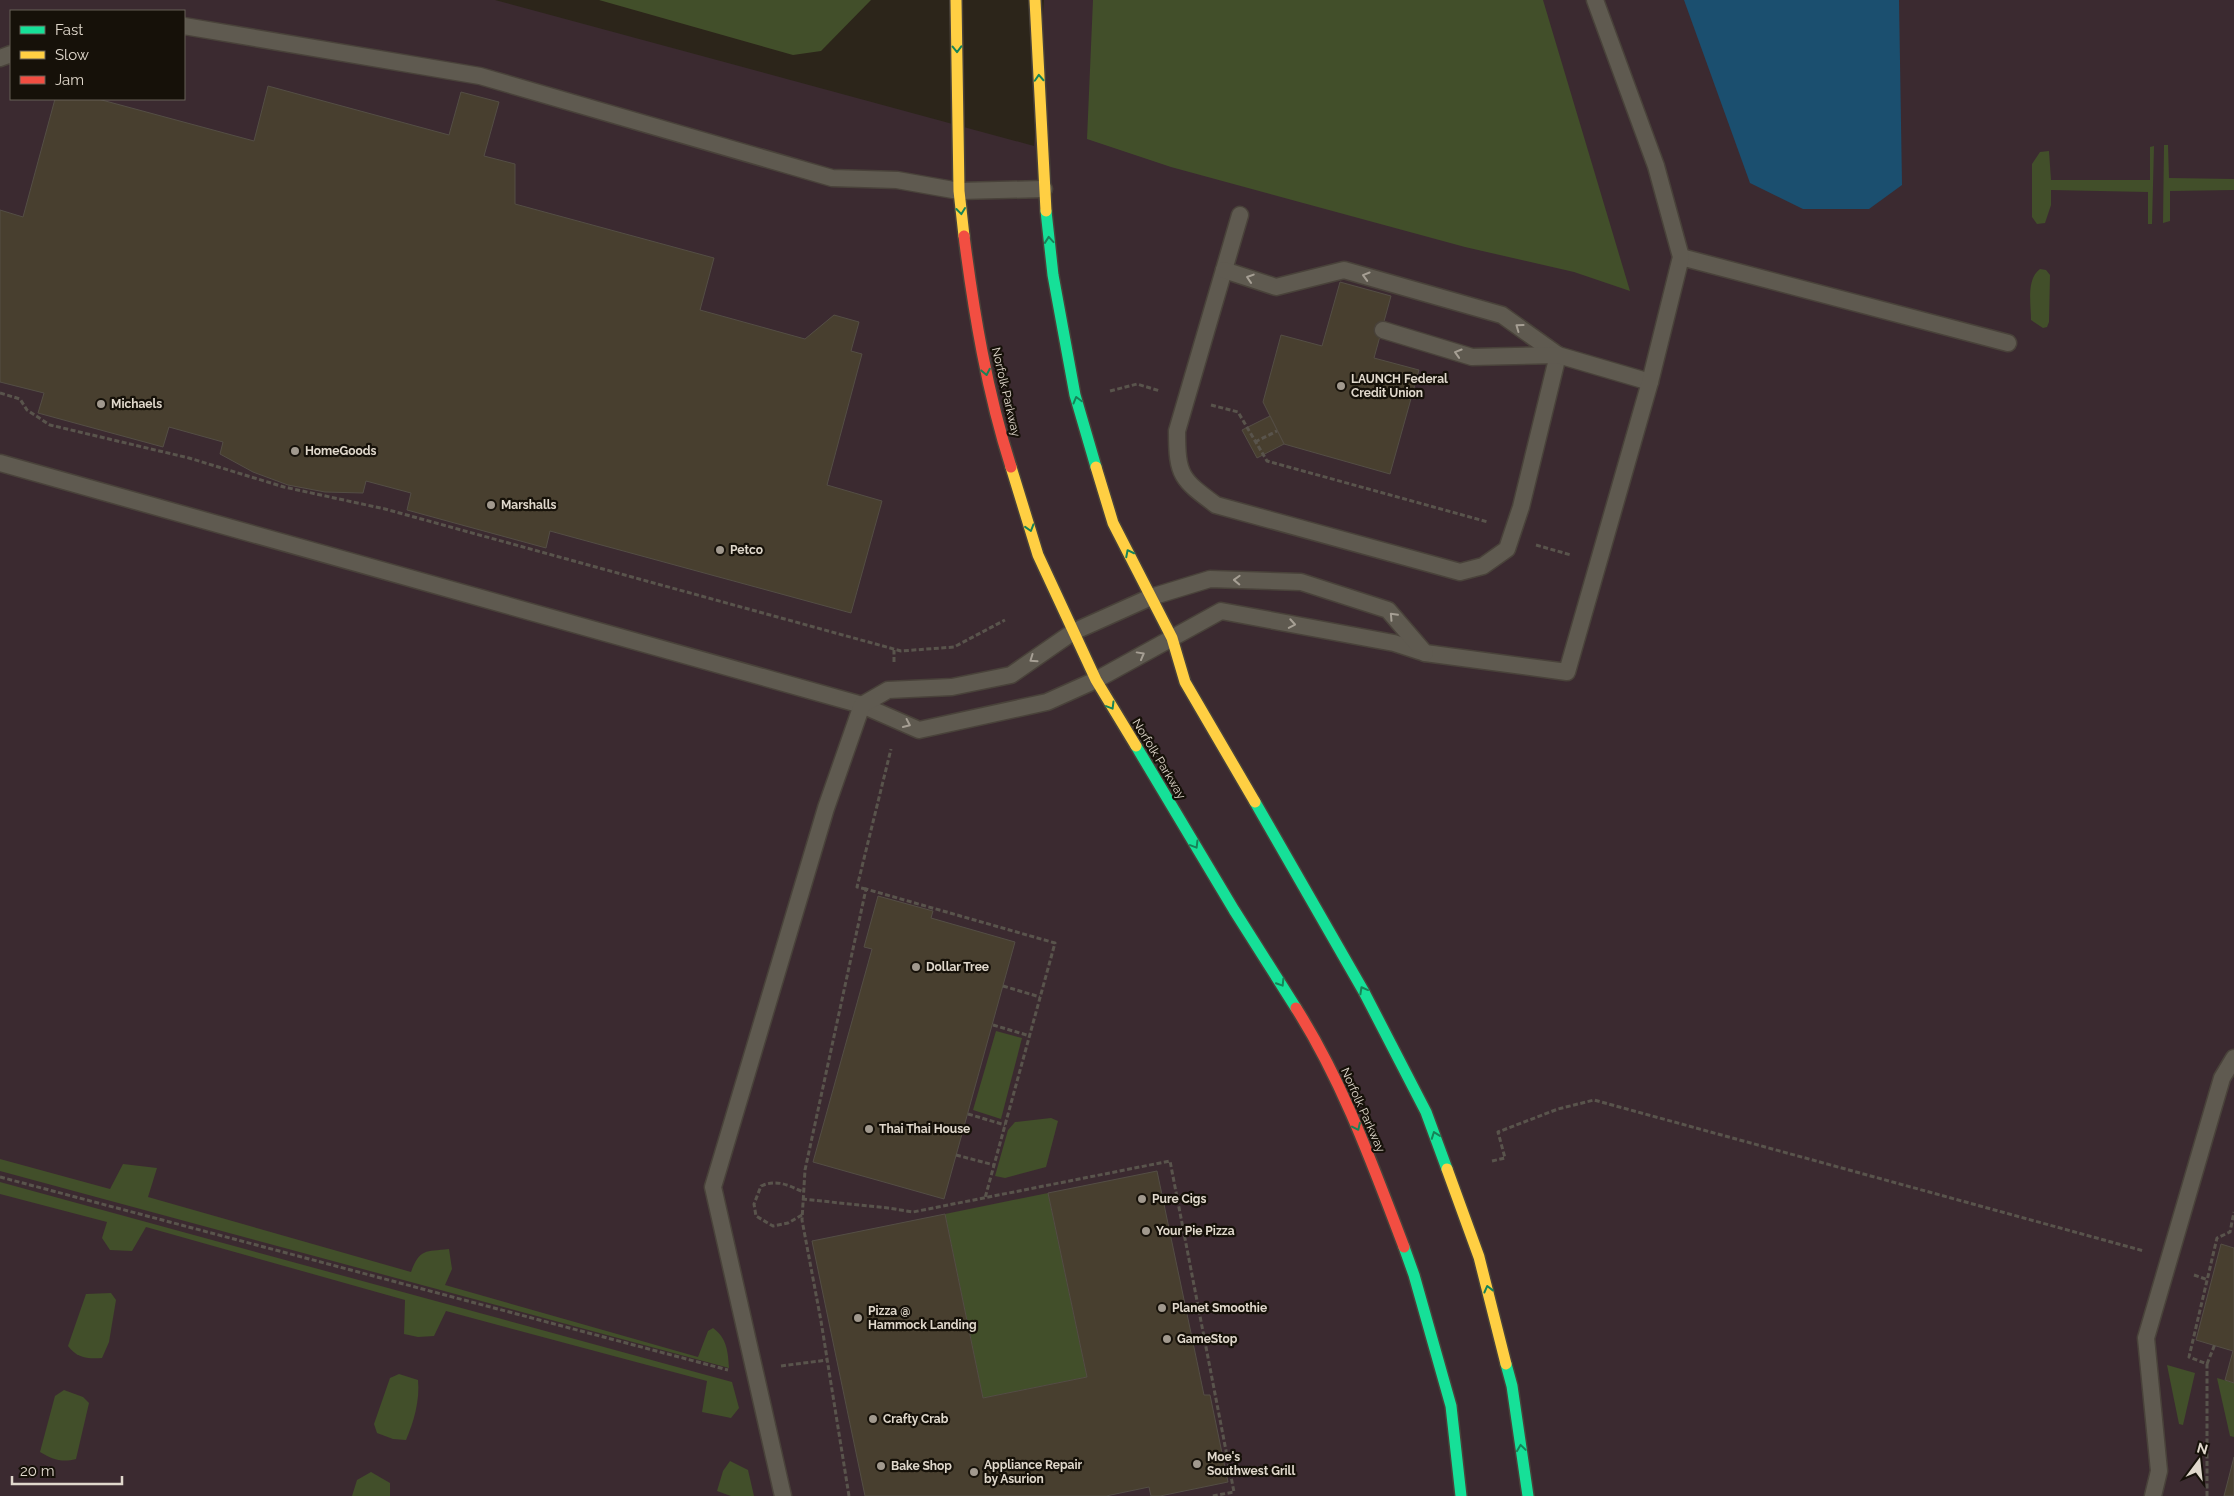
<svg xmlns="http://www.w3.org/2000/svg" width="2234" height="1496" font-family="Raleway,sans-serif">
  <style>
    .commercial { fill: #3b2a30; fill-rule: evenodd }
    .green { fill: #424f2a }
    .water { fill: #1b4f6f }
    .building { fill: #483f2f; stroke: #544e45 }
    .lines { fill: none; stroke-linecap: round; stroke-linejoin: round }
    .lane-casing { stroke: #49423a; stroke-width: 19 }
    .fast-casing { stroke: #49423a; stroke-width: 14 }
    .slow-casing { stroke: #49423a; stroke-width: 14 }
    .jam-casing { stroke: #49423a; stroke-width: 14 }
    .path { stroke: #59544c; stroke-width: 3; stroke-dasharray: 5 2.5; stroke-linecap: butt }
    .lane { stroke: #5f5a50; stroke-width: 16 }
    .fast { stroke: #16e098; stroke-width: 11 }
    .slow { stroke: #ffcf43; stroke-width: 11 }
    .jam { stroke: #f24e42; stroke-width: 11 }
    .oneway { stroke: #168358 }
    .oneway2 { stroke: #a69f94 }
    .poi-dot { fill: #a1998e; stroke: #161109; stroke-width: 2 }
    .labels { text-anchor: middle; stroke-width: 4.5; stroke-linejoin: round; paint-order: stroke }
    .poi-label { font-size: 12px; font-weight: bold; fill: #e0d8cc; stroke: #161109; text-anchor: start }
    .street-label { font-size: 12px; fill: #e0d8cc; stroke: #161109 }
  </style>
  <rect width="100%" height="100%" fill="#2c251a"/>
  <!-- commercial -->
  <path class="commercial" d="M0,0H495L1034,146L1044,0H2234V1496H0ZM11,11H184V99H11Z"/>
  <!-- green -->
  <g class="green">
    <polygon points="599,0 871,0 821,51 793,55"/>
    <polygon points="1093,0 1543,0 1630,291 1574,272 1465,247 1171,167 1087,139"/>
    <polygon points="2164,145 2168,145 2169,178 2234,179 2234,190 2170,191 2170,221 2163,223"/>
    <polygon points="2154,146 2152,224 2148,224 2148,192 2051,190 2051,205 2045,223 2037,224 2032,217 2032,164 2040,152 2049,151 2051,180 2150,180 2150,147"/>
    <path d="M2040,269L2046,270L2050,275L2049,322L2047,327L2043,328L2031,320C2031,304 2026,279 2040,269Z"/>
    <polygon points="996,1031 1022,1038 1001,1119 973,1110"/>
    <polygon points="1051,1118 1058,1121 1046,1167 1005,1178 995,1176 1008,1130 1015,1122"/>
    <path d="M0,1159L110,1189L123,1164L157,1168L148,1197L411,1272C420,1248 425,1252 449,1249L452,1269L445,1285L698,1357L708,1331L713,1328C727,1338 728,1352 729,1368L0,1171Z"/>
    <polygon points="0,1182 732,1382 739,1408 731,1418 702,1412 707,1381 446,1311 434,1336 418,1337 404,1334 405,1300 146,1227 132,1251 110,1250 102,1238 107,1222 0,1194"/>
    <polygon points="1048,1193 1087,1377 983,1398 945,1214"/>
    <path d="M111,1293L116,1300L109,1342L102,1358C87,1359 77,1358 68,1346L86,1294Z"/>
    <polygon points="2167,1365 2195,1373 2183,1425 2179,1424"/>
    <path d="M399,1374L418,1380C420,1400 414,1421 406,1440L393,1439L377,1433L374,1424L390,1378Z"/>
    <polygon points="2217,1378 2234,1383 2234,1437 2230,1436"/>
    <path d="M64,1390L83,1397L89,1403L76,1459C61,1463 52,1459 40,1452L55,1396Z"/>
    <polygon points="730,1461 748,1470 754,1496 731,1496 717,1491 723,1471"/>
    <polygon points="371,1472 390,1483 390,1496 352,1496 357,1480"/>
  </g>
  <!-- water -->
  <polygon class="water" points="1684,0 1899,0 1902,185 1869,209 1803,209 1750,183"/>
  <!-- building -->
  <g class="building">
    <polygon points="268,86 449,135 461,92 499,102 484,156 515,164 515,204 714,258 700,310 805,339 834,315 859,322 851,351 862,354 827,485 882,501 851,613 550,531 546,548 407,510 411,493 366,481 363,493 325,492 288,485 253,472 220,454 223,442 169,427 163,447 38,413 44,393 0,382 0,210 23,217 55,99 98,99 254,141"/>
    <polygon points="1340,282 1391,296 1374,358 1419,370 1390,474 1284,444 1263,402 1281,335 1322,346"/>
    <polygon points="1270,416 1284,444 1257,458 1242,430"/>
    <polygon points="878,896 933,911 931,918 1015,942 944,1199 813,1162 872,949 864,947"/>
    <polygon points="1157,1171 1204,1395 1210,1395 1228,1482 1160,1496 1151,1496 1149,1487 1106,1496 865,1496 812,1241 945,1214 983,1398 1087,1377 1048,1193"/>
    <polygon points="2221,1244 2234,1248 2234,1383 2225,1380 2233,1351 2196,1340"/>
    <polygon points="2234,1457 2234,1496 2224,1496"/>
  </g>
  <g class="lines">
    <!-- lane casing -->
    <g class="lane-casing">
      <g id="lane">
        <polyline points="184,26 480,76 832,178 897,180 959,191 1044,189"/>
        <polyline points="0,58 11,54"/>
        <path d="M1240,215L1177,431C1177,476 1181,479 1216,505L1460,572L1483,566L1507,549L1521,507L1558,355"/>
        <polyline points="1681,257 2008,343"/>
        <polyline points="1224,270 1276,287 1344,270 1502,315 1558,355"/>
        <polyline points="1383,330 1472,357 1558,355 1650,382"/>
        <polyline points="0,463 862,705 919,730 1047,702 1096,680 1221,611 1394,643 1425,653 1567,672 1650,382 1681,257 1656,166 1595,0"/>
        <polyline points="783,1496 713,1187 826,808 862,705 888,690 952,687 1011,675 1073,632 1151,597 1210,579 1301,582 1388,610 1425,653"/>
        <polyline points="2153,1496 2159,1471 2146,1338 2222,1078 2234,1058"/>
      </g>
    </g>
    <!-- fast casing -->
    <g class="fast-casing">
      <g id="fast">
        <polyline points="1046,211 1053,275 1075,395 1096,467"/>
        <polyline points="1136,746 1234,910 1296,1008"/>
        <polyline points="1255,802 1364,992 1426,1112 1447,1169"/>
        <polyline points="1404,1247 1414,1275 1451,1406 1461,1496"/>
        <polyline points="1506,1364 1512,1386 1528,1496"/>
      </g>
    </g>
    <!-- slow casing -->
    <g class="slow-casing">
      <g id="slow">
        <polyline points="956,0 959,191 964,236"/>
        <polyline points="1035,0 1046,211"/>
        <polyline points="1011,467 1038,555 1096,680 1136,746"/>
        <polyline points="1096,467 1113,523 1172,638 1185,682 1255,802"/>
        <polyline points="1447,1169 1479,1257 1506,1364"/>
      </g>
    </g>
    <!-- jam casing -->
    <g class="jam-casing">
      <g id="jam">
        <path d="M964,236C974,314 987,392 1011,467"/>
        <path d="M1296,1008C1343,1082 1373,1166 1404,1247"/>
      </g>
    </g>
    <!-- path -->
    <g class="path">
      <polyline points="1110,391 1137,384 1160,391"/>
      <polyline points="0,393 20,399 27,410 50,425 189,458 284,487 385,509 901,651 954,647 1005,620"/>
      <polyline points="1211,405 1238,412 1267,461 1488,522"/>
      <polyline points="1255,442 1277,431"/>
      <polyline points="1536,545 1571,555"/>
      <polyline points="894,662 894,650"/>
      <polyline points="866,889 857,887 891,749"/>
      <polyline points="1003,986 1040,997"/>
      <polyline points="993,1025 1030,1036"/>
      <polyline points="968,1114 1005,1125"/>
      <polyline points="956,1155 994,1165"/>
      <polyline points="1492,1161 1505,1158 1498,1132 1558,1109 1594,1100 2144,1251"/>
      <polyline points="0,1177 728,1370"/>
      <polyline points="802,1199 888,1208 913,1212 1170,1161 1234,1492 1212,1496"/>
      <path d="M802,1215L788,1223L773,1226L756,1216L754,1204L761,1186C777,1179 788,1185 803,1192"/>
      <polyline points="2194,1275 2208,1280"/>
      <polyline points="2207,1364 2215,1344"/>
      <polyline points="781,1366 827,1360"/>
      <polyline points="849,1496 821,1321 802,1220 805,1170 866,889 1055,943 985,1198"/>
      <polyline points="2207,1496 2207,1364 2189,1357 2217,1238 2230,1232 2234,1212"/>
    </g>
    <!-- lane -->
    <use href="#lane" class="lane"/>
    <!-- fast -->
    <use href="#fast" class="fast"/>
    <!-- slow -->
    <use href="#slow" class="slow"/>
    <!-- jam -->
    <use href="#jam" class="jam"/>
  </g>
  <!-- one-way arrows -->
  <defs><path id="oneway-chevron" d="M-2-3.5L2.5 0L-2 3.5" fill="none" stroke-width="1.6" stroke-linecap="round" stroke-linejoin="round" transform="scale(1.25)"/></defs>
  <g class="oneway">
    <use href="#oneway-chevron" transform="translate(957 49) rotate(89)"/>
    <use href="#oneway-chevron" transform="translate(1039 78) rotate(-93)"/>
    <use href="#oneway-chevron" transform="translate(961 211) rotate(83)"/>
    <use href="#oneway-chevron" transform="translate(1049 240) rotate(-95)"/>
    <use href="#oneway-chevron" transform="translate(986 372) rotate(79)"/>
    <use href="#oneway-chevron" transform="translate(1077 400) rotate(-105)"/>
    <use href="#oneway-chevron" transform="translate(1030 528) rotate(73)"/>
    <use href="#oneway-chevron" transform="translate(1129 553) rotate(-117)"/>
    <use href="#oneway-chevron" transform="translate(1111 706) rotate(59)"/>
    <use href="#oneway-chevron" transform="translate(1195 845) rotate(59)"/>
    <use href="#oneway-chevron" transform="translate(1281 983) rotate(58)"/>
    <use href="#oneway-chevron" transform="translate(1363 990) rotate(-119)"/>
    <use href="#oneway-chevron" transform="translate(1357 1127) rotate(65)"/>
    <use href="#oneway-chevron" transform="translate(1435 1135) rotate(-110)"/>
    <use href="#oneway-chevron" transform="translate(1488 1289) rotate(-104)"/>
    <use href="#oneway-chevron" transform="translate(1521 1448) rotate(-98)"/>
  </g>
  <g class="oneway2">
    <use href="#oneway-chevron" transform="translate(1366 276) rotate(-164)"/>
    <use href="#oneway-chevron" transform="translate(1250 278) rotate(-162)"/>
    <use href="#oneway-chevron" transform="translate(1519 327) rotate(-144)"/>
    <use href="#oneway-chevron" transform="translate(1458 353) rotate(-163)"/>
    <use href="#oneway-chevron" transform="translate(1237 580) rotate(-178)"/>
    <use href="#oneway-chevron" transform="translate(1393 616) rotate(-133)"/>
    <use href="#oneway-chevron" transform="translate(1292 624) rotate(10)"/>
    <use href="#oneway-chevron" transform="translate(1141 655) rotate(-29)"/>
    <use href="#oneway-chevron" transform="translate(1033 659) rotate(145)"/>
    <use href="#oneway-chevron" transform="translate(907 724) rotate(25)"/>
  </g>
  <!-- markers -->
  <g class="poi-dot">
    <circle cx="1341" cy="386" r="5"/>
    <circle cx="101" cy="404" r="5"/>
    <circle cx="295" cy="451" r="5"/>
    <circle cx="491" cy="505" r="5"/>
    <circle cx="720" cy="550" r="5"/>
    <circle cx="916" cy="967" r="5"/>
    <circle cx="869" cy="1129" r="5"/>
    <circle cx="1142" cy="1199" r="5"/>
    <circle cx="1146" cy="1231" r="5"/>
    <circle cx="1162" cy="1308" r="5"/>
    <circle cx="858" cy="1318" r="5"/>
    <circle cx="1167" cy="1339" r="5"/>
    <circle cx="873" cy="1419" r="5"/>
    <circle cx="1197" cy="1464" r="5"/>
    <circle cx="881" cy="1466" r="5"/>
    <circle cx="974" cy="1472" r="5"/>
  </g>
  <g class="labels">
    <!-- poi labels -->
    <g class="poi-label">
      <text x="1351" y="383">LAUNCH Federal<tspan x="1351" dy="14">Credit Union</tspan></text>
      <text x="111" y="408">Michaels</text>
      <text x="305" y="455">HomeGoods</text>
      <text x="501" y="509">Marshalls</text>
      <text x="730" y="554">Petco</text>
      <text x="926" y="971">Dollar Tree</text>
      <text x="879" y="1133">Thai Thai House</text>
      <text x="1152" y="1203">Pure Cigs</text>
      <text x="1156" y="1235">Your Pie Pizza</text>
      <text x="1172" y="1312">Planet Smoothie</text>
      <text x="868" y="1315">Pizza @<tspan x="868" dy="14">Hammock Landing</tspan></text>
      <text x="1177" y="1343">GameStop</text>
      <text x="883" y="1423">Crafty Crab</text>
      <text x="1207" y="1461">Moe's<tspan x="1207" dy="14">Southwest Grill</tspan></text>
      <text x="984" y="1469">Appliance Repair<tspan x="984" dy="14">by Asurion</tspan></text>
      <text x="891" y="1470">Bake Shop</text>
    </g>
    <!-- street labels -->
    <g class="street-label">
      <text transform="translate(1006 392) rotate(77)" y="4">Norfolk Parkway</text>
      <text transform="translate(1159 759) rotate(59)" y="4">Norfolk Parkway</text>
      <text transform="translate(1363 1110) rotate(66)" y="4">Norfolk Parkway</text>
    </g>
  </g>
  <!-- legend -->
  <rect x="10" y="10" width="175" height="90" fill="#161109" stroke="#676157"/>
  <rect x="20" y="26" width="25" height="8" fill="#16e098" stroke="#676157"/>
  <text x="55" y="35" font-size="15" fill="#e0d8cc">Fast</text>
  <rect x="20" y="51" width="25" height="8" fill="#ffcf43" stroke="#676157"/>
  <text x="55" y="60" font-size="15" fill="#e0d8cc">Slow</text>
  <rect x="20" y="76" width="25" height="8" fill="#f24e42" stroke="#676157"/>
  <text x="55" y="85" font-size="15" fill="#e0d8cc">Jam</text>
  <!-- north arrow -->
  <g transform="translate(2199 1461) rotate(15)" stroke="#161109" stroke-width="4" paint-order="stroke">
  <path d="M0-4L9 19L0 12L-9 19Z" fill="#e0d8cc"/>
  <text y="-8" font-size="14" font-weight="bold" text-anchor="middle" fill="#e0d8cc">N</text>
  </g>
  <!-- scale -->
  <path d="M12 1476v8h110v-8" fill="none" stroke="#e0d8cc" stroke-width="2.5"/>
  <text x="20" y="1476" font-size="15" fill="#e0d8cc" stroke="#161109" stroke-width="4" paint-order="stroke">20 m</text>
</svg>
